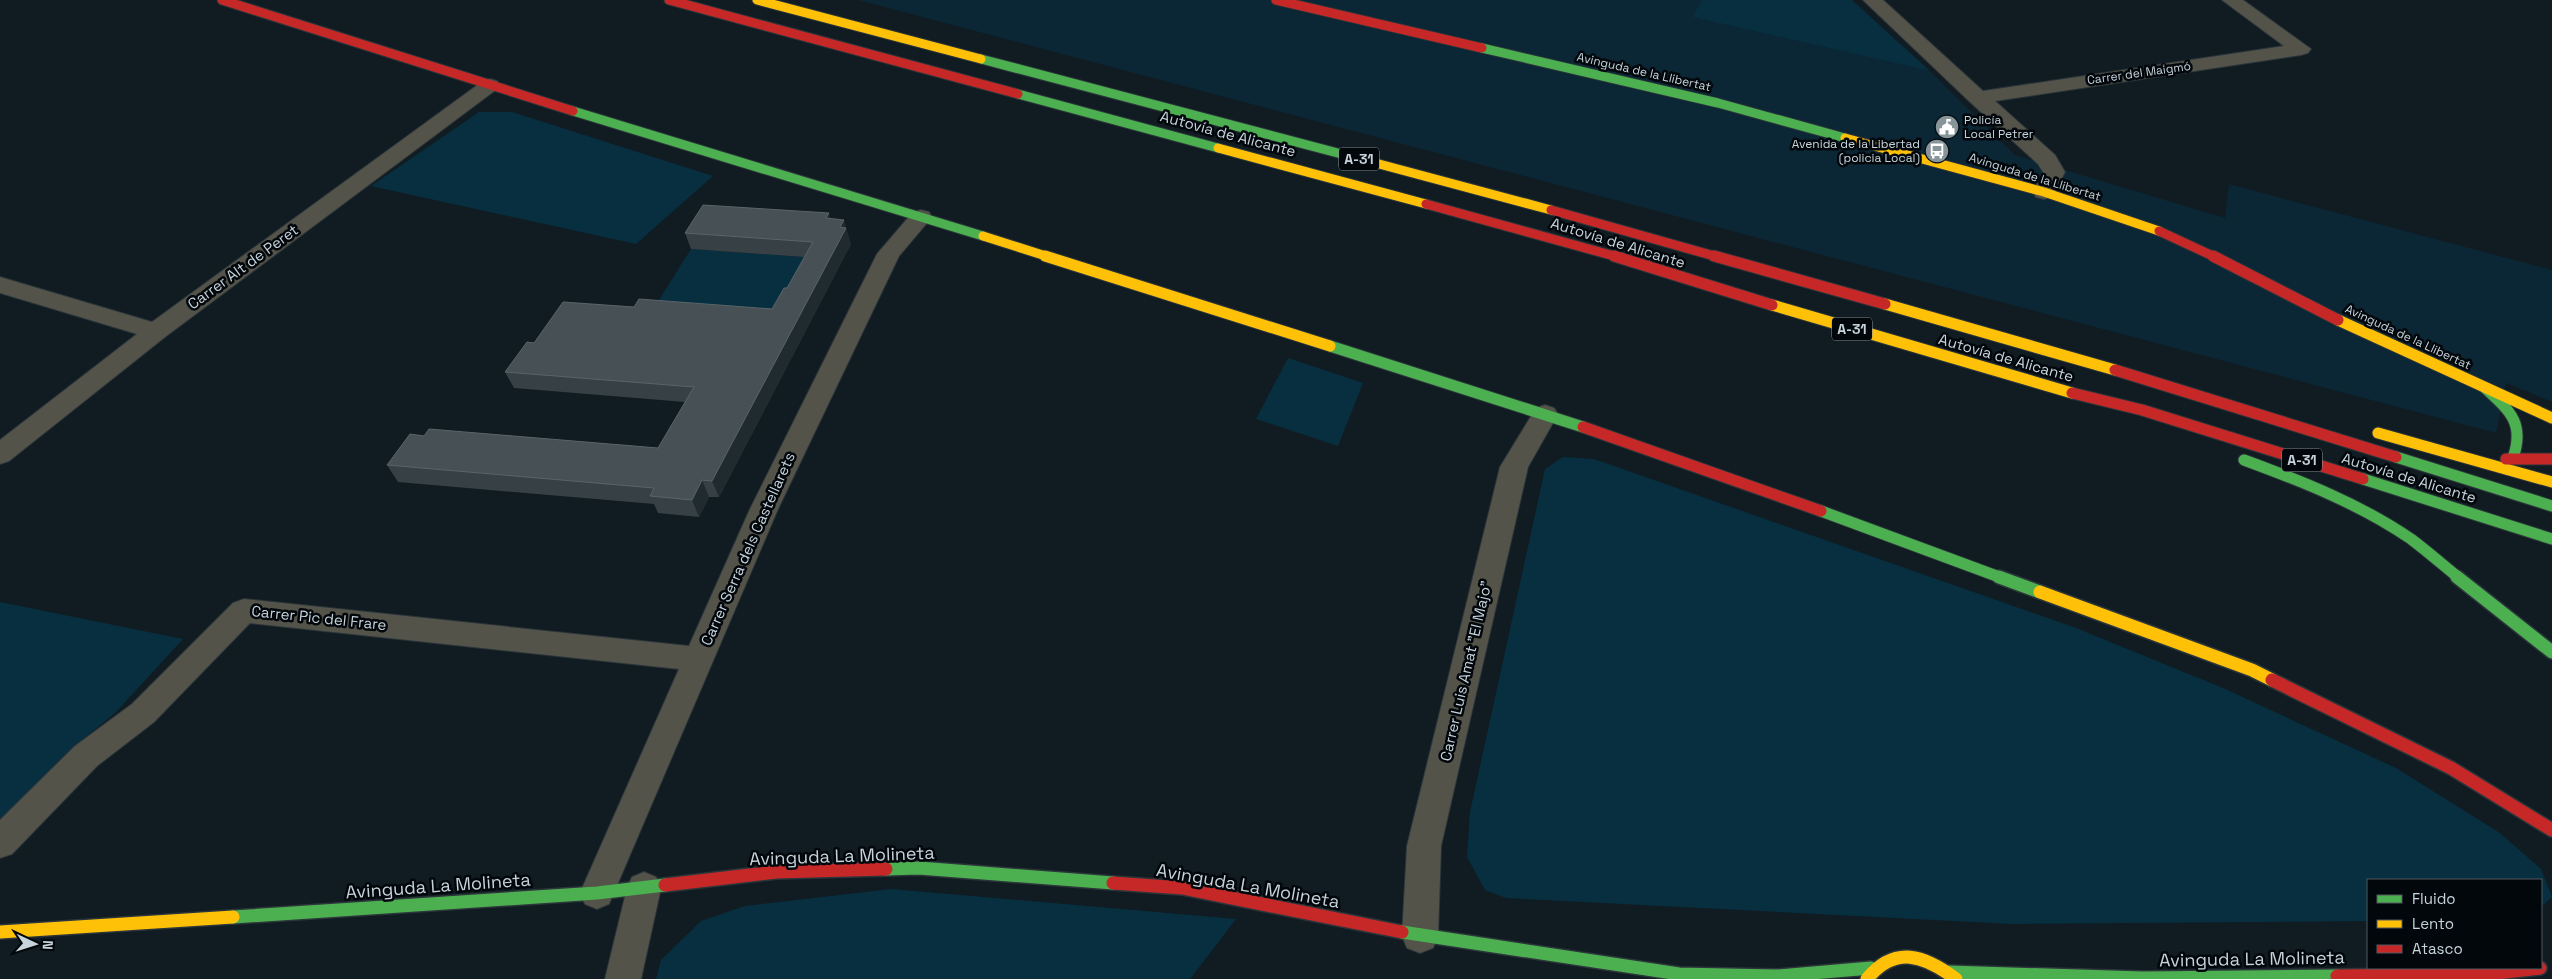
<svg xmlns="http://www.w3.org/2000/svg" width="2552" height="979" font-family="'Space Grotesk',sans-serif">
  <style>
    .built { fill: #0b2634 }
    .green { fill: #072f40 }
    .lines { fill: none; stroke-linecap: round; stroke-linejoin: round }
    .street-casing { stroke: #2b353a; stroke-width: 2 }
    .fast-far2-casing { stroke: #2b353a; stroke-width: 11 }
    .fast-far1-casing { stroke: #2b353a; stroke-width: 13 }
    .fast-casing { stroke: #2b353a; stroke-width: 16 }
    .slow-far2-casing { stroke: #2b353a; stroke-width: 11 }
    .slow-far1-casing { stroke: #2b353a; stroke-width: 13 }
    .slow-casing { stroke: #2b353a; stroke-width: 16 }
    .jam-far2-casing { stroke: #2b353a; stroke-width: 11 }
    .jam-far1-casing { stroke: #2b353a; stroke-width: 13 }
    .jam-casing { stroke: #2b353a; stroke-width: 16 }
    .street { fill: #53534a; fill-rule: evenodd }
    .fast-far2 { stroke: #4caf50; stroke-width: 9 }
    .fast-far1 { stroke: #4caf50; stroke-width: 11 }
    .fast { stroke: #4caf50; stroke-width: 13 }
    .slow-far2 { stroke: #ffc107; stroke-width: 9 }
    .slow-far1 { stroke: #ffc107; stroke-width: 11 }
    .slow { stroke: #ffc107; stroke-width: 13 }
    .jam-far2 { stroke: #c62828; stroke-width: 9 }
    .jam-far1 { stroke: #c62828; stroke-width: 11 }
    .jam { stroke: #c62828; stroke-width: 13 }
    .wall { fill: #364045 }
    .shaded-wall { fill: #202b30 }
    .building { fill: #465055; stroke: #5a656a }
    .labels { text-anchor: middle; stroke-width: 5; stroke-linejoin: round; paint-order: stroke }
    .far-street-label { font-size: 12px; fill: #c7d4db; stroke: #02070c }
    .far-poi-label { font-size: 12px; fill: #c7d4db; stroke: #02070c; text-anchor: start }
    .shield { fill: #02070c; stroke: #8c969d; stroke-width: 1 }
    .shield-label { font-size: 14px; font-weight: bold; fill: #c7d4db }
    .street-label { font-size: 15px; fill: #c7d4db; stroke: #02070c }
    .near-street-label { font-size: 18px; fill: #c7d4db; stroke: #02070c }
  </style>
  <rect width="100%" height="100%" fill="#101c22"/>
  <!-- built -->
  <polygon class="built" points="858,0 1702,0 1693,17 1930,71 2015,155 2225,218 2229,184 2552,270 2552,402 2506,383 2496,433"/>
  <!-- green -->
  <g class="green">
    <polygon points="1702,0 1852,0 1930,71 1692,17"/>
    <polygon points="479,112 512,112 713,176 636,244 371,186"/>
    <polygon points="691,249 818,258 777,327 649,316"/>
    <polygon points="1288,358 1363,383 1338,446 1256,419"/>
    <polygon points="1563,457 1594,459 2076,628 2223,688 2396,768 2500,833 2541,869 2552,897 2541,907 2541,880 2368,880 2368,921 2012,924 1506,898 1485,890 1467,857 1470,812 1545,469"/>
    <polygon points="0,602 183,639 115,713 82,740 0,825"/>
    <polygon points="891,889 1236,919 1190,979 656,979 661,960 701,921 745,906"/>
  </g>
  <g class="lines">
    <!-- street casing -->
    <g class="street-casing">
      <g id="street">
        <polygon points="1863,0 1883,0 1983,91 2284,46 2222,0 2243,0 2311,49 2308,53 2301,55 1995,101 2055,155 2065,172 2052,197 2044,199 2036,197 2033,192 2043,172 2038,164 1970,102"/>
        <polygon points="490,79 497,81 500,85 497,89 165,337 9,461 0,464 0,440 137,334 0,293 0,277 152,322 483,81"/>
        <polygon points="921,210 929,212 932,217 899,256 778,509 609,904 597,909 585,904 580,893 679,669 250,623 154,722 97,766 12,854 0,858 0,820 75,746 132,704 233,603 244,599 689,646 750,509 877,254 913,212"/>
        <polygon points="1545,405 1554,408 1558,414 1528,467 1441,846 1438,936 1433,948 1420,953 1407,948 1402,936 1407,846 1500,467 1536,408"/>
        <polygon points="644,872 656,877 661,888 641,979 605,979 627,888 632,877"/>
      </g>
    </g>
    <!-- fast-far2 casing -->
    <g class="fast-far2-casing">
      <g id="fast-far2">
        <polyline points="1482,48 1718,103 1845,138"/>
        <polyline points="981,59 1353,157"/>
        <polyline points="1018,94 1218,148"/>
        <polyline points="573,111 983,236"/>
      </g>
    </g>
    <!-- fast-far1 casing -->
    <g class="fast-far1-casing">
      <g id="fast-far1">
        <polyline points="1330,346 1583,427"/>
        <path d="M2485,388C2510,411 2525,423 2513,458"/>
        <polyline points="2396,457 2552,506"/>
        <path d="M2244,460C2301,481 2360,504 2411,539C2427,551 2443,565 2459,578"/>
        <polyline points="2363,479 2552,539"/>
        <polyline points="1821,511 2002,578"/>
      </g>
    </g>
    <!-- fast casing -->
    <g class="fast-casing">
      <g id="fast">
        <polyline points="1999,577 2040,592"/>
        <polyline points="2457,577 2552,652"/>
        <polyline points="886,869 919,868 1113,883"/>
        <polyline points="233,917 597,893 665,885"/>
        <polyline points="1402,932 1679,974 1777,976 1871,968"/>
        <polyline points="1949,972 2143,978 2337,976"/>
      </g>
    </g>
    <!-- slow-far2 casing -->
    <g class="slow-far2-casing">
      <g id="slow-far2">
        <polyline points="757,0 981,59"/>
        <polyline points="1845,138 2044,192 2159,231"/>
        <polyline points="1218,148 1426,204"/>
        <polyline points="1353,157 1551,210"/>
        <polyline points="983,236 1049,257"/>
      </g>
    </g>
    <!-- slow-far1 casing -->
    <g class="slow-far1-casing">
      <g id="slow-far1">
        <polyline points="1045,256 1330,346"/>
        <polyline points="1885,304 2115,370"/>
        <polyline points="1772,305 2072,393"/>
        <polyline points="2338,320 2552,418"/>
        <polyline points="2378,433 2552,482"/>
      </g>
    </g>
    <!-- slow casing -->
    <g class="slow-casing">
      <g id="slow">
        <polyline points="2040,592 2252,670 2272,680"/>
        <polyline points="0,932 233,917"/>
        <path d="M1867,979C1895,945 1924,955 1956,979"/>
      </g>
    </g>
    <!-- jam-far2 casing -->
    <g class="jam-far2-casing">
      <g id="jam-far2">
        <polyline points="222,0 573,111"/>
        <polyline points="669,0 1018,94"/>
        <polyline points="1276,0 1482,48"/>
        <polyline points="1426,204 1618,257"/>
        <polyline points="1551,210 1718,257"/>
        <polyline points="2159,231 2215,257"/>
      </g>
    </g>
    <!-- jam-far1 casing -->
    <g class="jam-far1-casing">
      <g id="jam-far1">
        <polyline points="1614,256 1772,305"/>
        <polyline points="1714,256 1885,304"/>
        <polyline points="2213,256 2338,320"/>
        <polyline points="2115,370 2396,457"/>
        <polyline points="2072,393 2142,410 2363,479"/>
        <polyline points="1583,427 1821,511"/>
        <polyline points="2506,459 2552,459"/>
      </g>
    </g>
    <!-- jam casing -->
    <g class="jam-casing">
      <g id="jam">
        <polyline points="2272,680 2451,768 2552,830"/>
        <polyline points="1113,883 1182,888 1402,932"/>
        <polyline points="665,885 776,872 886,869"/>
        <polyline points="2337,976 2489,974 2540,968"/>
      </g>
    </g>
    <!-- street -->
    <use href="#street" class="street"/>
    <!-- fast-far2 -->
    <use href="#fast-far2" class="fast-far2"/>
    <!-- fast-far1 -->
    <use href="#fast-far1" class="fast-far1"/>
    <!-- fast -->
    <use href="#fast" class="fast"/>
    <!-- slow-far2 -->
    <use href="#slow-far2" class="slow-far2"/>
    <!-- slow-far1 -->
    <use href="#slow-far1" class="slow-far1"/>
    <!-- slow -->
    <use href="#slow" class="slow"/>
    <!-- jam-far2 -->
    <use href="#jam-far2" class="jam-far2"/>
    <!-- jam-far1 -->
    <use href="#jam-far1" class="jam-far1"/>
    <!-- jam -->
    <use href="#jam" class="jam"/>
  </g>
  <!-- wall -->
  <polygon class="wall" points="830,219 851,244 719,497 709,497 699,517 658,513 654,504 398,482 387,465 424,436 658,448 685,402 514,388 505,372 534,343 634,307 772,309 787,288 804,257 691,249 685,233"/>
  <!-- shaded-wall -->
  <g class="shaded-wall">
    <polygon points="829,213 833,230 826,218"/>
    <polygon points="844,220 851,244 719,497 712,481"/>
    <polygon points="702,480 709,497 699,517 692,500"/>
  </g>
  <!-- building -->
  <polygon class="building" points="703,205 829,213 826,218 844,220 840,227 846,228 712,481 702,480 692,500 650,496 654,488 387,465 410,434 424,436 429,429 658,448 694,387 505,372 527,342 534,343 563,302 634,307 639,299 772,309 784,288 787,288 813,242 685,233"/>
  <!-- icons -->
  <defs>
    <g id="civic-disc" transform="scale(1.25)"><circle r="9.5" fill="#87949a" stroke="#02070c"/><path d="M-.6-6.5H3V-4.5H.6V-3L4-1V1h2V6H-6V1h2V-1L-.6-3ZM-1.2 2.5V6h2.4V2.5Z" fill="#fff"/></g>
    <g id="bus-disc" transform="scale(1.25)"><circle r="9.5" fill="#87949a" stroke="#02070c"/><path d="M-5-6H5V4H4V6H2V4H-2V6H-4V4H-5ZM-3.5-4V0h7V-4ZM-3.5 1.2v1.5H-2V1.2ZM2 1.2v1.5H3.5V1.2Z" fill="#fff"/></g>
  </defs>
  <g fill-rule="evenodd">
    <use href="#civic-disc" x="1947" y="127"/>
    <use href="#bus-disc" x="1937" y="151"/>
  </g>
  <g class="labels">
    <!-- far-street labels -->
    <g class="far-street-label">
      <text transform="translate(1644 72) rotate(13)" y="4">Avinguda de la Llibertat</text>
      <text transform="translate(2139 73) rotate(-8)" y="4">Carrer del Maigmó</text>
      <text transform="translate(2035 177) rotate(17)" y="4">Avinguda de la Llibertat</text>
      <text transform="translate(2408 337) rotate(25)" y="4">Avinguda de la Llibertat</text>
    </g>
    <!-- far-poi labels -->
    <g class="far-poi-label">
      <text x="1964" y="124">Policía<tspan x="1964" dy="14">Local Petrer</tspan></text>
      <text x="1920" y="148" text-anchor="end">Avenida de la Libertad<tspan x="1920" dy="14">(policia Local)</tspan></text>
    </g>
    <!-- shield labels -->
    <g class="shield">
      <rect x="1339" y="147.5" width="40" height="23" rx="4"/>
      <rect x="1832" y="317.5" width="40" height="23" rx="4"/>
      <rect x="2282" y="448.5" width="40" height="23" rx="4"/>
    </g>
    <g class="shield-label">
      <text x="1359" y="164">A-31</text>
      <text x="1852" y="334">A-31</text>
      <text x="2302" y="465">A-31</text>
    </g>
    <!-- street labels -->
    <g class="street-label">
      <text transform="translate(1228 134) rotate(15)" y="5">Autovía de Alicante</text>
      <text transform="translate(1618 243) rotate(17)" y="5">Autovía de Alicante</text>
      <text transform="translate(243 267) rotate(-36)" y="5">Carrer Alt de Peret</text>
      <text transform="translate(2006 358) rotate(16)" y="5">Autovía de Alicante</text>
      <text transform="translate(2409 478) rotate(17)" y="5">Autovía de Alicante</text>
      <text transform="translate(748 549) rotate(-66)" y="5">Carrer Serra dels Castellarets</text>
      <text transform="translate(319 618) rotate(6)" y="5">Carrer Pic del Frare</text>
      <text transform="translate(1466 671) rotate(-77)" y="5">Carrer Luis Amat "El Majo"</text>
    </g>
    <!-- near-street labels -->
    <g class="near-street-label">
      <text transform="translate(842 856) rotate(-2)" y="6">Avinguda La Molineta</text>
      <text transform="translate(438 886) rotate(-4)" y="6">Avinguda La Molineta</text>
      <text transform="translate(1248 886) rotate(10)" y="6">Avinguda La Molineta</text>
      <text transform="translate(2252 959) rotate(-1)" y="6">Avinguda La Molineta</text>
    </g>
  </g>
  <!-- legend -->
  <rect x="2367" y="879" width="175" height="90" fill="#02070c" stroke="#51595f"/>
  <rect x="2377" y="895" width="25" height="8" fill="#4caf50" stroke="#51595f"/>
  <text x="2412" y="904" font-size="15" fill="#c7d4db">Fluido</text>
  <rect x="2377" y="920" width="25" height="8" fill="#ffc107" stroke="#51595f"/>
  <text x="2412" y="929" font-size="15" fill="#c7d4db">Lento</text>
  <rect x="2377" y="945" width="25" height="8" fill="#c62828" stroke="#51595f"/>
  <text x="2412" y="954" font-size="15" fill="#c7d4db">Atasco</text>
  <!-- north arrow -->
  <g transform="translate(35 944) rotate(94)" stroke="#02070c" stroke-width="4" paint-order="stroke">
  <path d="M0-4L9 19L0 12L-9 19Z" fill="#c7d4db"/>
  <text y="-8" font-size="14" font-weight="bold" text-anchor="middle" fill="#c7d4db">N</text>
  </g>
</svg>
